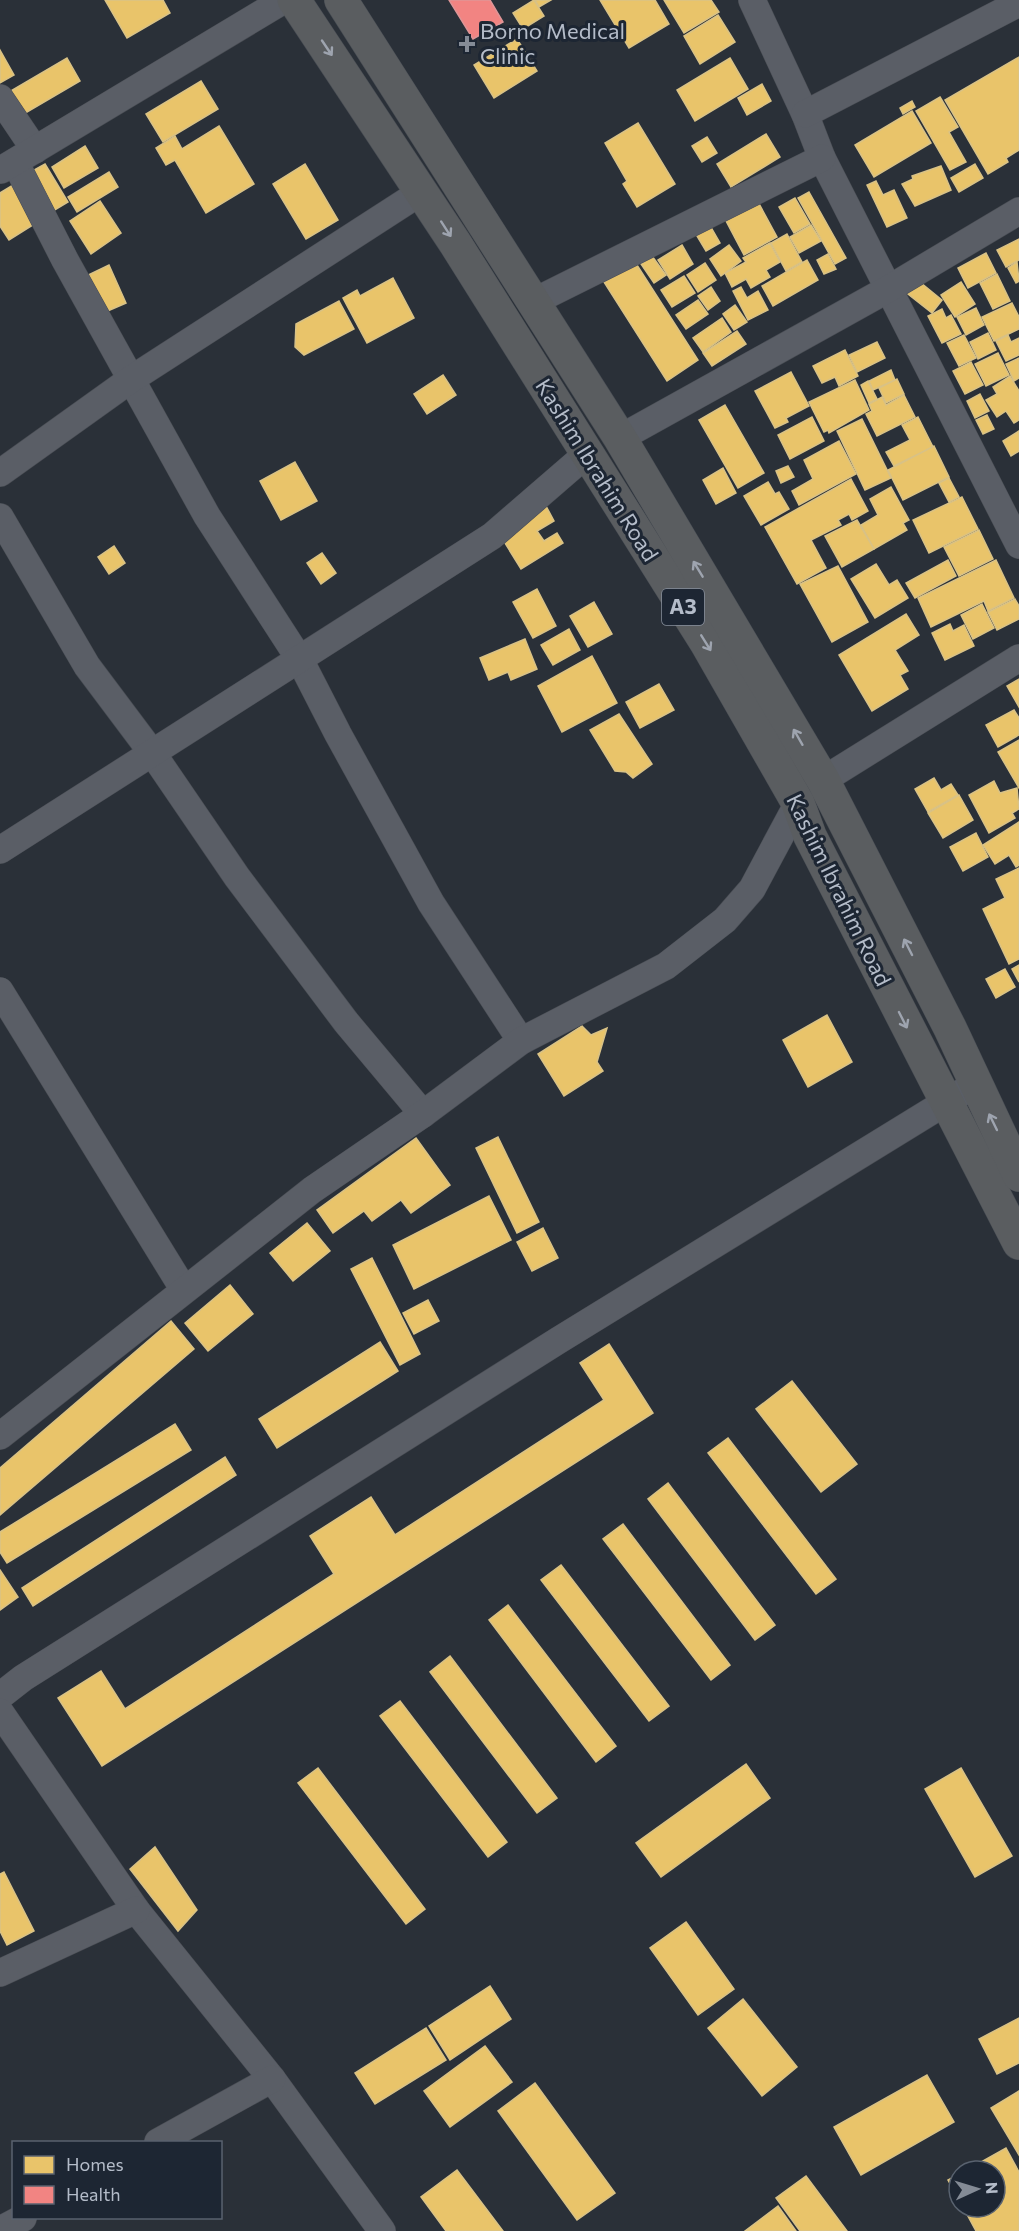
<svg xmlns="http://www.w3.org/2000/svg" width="1019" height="2231" font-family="Commissioner,sans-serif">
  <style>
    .homes { fill: #e9c46a; stroke: #d9c286; stroke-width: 1.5 }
    .health { fill: #f28482; stroke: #df9597; stroke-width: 1.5 }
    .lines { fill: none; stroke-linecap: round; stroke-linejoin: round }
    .street-casing { stroke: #484c53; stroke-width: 28 }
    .highway-casing { stroke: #474c53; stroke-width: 34 }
    .street { stroke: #5a5e66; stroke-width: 27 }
    .highway { stroke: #5a5d60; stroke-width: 33 }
    .oneway { stroke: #9ea4af }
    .poi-dot { fill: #848b96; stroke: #1d2633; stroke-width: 2 }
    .labels { text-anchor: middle; stroke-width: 6; stroke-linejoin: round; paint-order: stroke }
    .shield { fill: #1d2633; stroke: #878f9c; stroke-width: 1.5 }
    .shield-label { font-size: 21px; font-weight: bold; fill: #b4bcc9 }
    .poi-label { font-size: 22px; fill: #b4bcc9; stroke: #1d2633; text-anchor: start }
    .street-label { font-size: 22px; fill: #b4bcc9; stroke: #1d2633 }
  </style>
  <rect width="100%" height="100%" fill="#2a3038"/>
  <!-- homes -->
  <g class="homes">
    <polygon points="105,0 163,0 170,13 127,38"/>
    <polygon points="534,0 544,16 523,29 513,13"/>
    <polygon points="535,0 551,0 539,7"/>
    <polygon points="600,0 655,0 669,24 629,48"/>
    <polygon points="664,0 711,0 719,12 684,33"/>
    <polygon points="718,15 735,42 700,64 684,36"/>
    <polygon points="517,39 537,71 494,98 474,65"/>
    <polygon points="0,50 14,75 0,83"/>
    <polygon points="1019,57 1019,150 1006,158 1008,162 988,174 945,100"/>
    <polygon points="67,58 80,81 22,115 9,92"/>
    <polygon points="730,58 748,89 695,121 677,90"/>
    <polygon points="201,81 218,109 163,142 146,114"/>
    <polygon points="762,84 771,101 747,115 738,98"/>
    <polygon points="940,97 958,127 949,132 966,162 950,170 916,111"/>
    <polygon points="912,101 915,107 903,114 900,108"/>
    <polygon points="912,111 931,143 874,177 855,145"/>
    <polygon points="638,123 675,184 637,207 623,184 627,181 605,143"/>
    <polygon points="219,126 254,184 206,213 175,160 166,165 156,148 175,136 182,149"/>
    <polygon points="766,134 780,157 731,187 717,164"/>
    <polygon points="707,137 717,153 702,162 692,146"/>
    <polygon points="85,146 98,168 64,188 52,167"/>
    <polygon points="45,164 68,202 48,214 25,175"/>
    <polygon points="305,164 338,220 306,239 273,184"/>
    <polygon points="975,164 983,178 959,192 951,178"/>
    <polygon points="941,166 951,190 915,206 902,184 913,179 912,176"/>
    <polygon points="109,172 118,187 77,212 68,197"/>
    <polygon points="876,181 883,195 894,190 907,218 887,227 867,185"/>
    <polygon points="13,185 36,223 9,240 0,226 0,193"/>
    <polygon points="809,192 846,258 835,264 798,198"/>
    <polygon points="795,198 810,224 794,233 779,207"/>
    <polygon points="757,200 777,237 744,255 724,217"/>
    <polygon points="100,201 121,233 91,254 70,221"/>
    <polygon points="708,222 720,243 706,251 694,231"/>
    <polygon points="811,225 821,241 799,253 790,237"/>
    <polygon points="787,234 802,262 786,271 771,243"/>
    <polygon points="1019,239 1019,260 1006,267 997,250"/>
    <polygon points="770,243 780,262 766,270 770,277 751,288 746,279 732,287 725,273 746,262 743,258"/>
    <polygon points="682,245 693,264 670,279 658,260"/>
    <polygon points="729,245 741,261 721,276 710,259"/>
    <polygon points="986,253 996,273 968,288 958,268"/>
    <polygon points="828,254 836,269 824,274 817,260"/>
    <polygon points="652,256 666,275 654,283 641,264"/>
    <polygon points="807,260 818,280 773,306 762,286"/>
    <polygon points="635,262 698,360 667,381 604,282"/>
    <polygon points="1017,262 1019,281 1016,283 1008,268"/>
    <polygon points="705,263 716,280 698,292 687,275"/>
    <polygon points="109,265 126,303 103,313 86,276"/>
    <polygon points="997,274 1010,301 993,309 980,283"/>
    <polygon points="684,276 695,293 672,307 661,290"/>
    <polygon points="393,278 414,318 367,343 343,298 357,290 360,296"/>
    <polygon points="915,278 942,300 932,313 904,291"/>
    <polygon points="961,282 975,304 955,317 941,295"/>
    <polygon points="711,287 720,301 708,310 698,296"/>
    <polygon points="741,287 747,298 758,291 768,310 748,320 733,291"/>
    <polygon points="698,300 708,314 686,329 676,315"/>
    <polygon points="339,301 354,329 304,355 295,347 296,324"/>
    <polygon points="1012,303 1019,317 1019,329 994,341 982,317"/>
    <polygon points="735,305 747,322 734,330 723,314"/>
    <polygon points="976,308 984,325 966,335 957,317"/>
    <polygon points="942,309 946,318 951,315 961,334 942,343 928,316"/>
    <polygon points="722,318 731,332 703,352 693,338"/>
    <polygon points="737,331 746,344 712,366 703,353"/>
    <polygon points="988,333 996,350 978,359 970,342"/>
    <polygon points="964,335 976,358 959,366 947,343"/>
    <polygon points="1008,335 1011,342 1019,338 1019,355 1006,361 996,341"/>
    <polygon points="877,342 885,358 857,372 849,355"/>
    <polygon points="845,350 858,376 839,386 835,377 822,383 813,366"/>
    <polygon points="998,353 1009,375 986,386 975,364"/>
    <polygon points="1019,358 1019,378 1014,381 1006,364"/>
    <polygon points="971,362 983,385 965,394 953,371"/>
    <polygon points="891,370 895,380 873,390 869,381"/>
    <polygon points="791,372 809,406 786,418 788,422 775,428 755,391"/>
    <polygon points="443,375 456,395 427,414 414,394"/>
    <polygon points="1010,376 1019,391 1019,420 1014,423 1006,411 997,417 986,400 997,394 993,387"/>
    <polygon points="897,379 904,394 886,403 879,388"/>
    <polygon points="855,380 869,410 829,433 828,430 824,432 809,402"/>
    <polygon points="868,381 877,399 869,403 861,385"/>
    <polygon points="980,394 989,411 975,418 967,401"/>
    <polygon points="904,395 915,417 877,436 866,414 872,411 869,404 882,397 886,405"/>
    <polygon points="725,405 764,473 738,488 699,420"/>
    <polygon points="987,415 994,429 983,434 976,420"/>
    <polygon points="812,417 824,441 790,459 778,435"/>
    <polygon points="918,417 933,447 894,466 886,452 910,440 902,425"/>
    <polygon points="862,419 891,478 865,490 837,431"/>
    <polygon points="1019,431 1019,451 1011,456 1003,441"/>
    <polygon points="839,441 856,474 799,505 792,491 813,479 804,460"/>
    <polygon points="934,446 949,477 903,500 888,470"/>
    <polygon points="295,462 317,501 281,520 260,481"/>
    <polygon points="788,466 794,477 781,483 776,471"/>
    <polygon points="723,468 736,493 716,504 703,480"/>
    <polygon points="949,478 959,497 949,502 939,483"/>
    <polygon points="851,479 868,511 852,520 849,514 838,520 841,525 811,540 826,568 797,584 765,527"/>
    <polygon points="768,482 775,494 779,492 789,509 761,525 744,496"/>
    <polygon points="891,487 909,520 903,523 907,530 874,549 861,525 878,515 870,499"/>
    <polygon points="962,497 978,529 929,553 913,520"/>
    <polygon points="546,506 554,521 537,531 544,541 557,533 563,543 521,569 500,535"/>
    <polygon points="857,520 874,549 842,567 825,536"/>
    <polygon points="979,530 993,559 959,576 944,547"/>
    <polygon points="114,546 125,563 109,574 98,557"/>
    <polygon points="322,553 336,573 321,584 307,563"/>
    <polygon points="948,560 956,576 915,598 906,583"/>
    <polygon points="996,560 1014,598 988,611 984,601 931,627 918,598"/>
    <polygon points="876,564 889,585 897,580 908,598 875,618 851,579"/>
    <polygon points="838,566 868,622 832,642 800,584"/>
    <polygon points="537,589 556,626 533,638 513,602"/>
    <polygon points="1015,599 1019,606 1019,619 997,630 988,612"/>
    <polygon points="594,602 612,634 588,647 570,616"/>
    <polygon points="982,604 994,628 973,639 961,615"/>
    <polygon points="906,614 919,635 895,650 908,671 900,675 908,689 872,711 839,655"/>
    <polygon points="950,624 953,631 964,625 974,646 945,660 932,633"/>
    <polygon points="569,629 580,650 553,665 541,645"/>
    <polygon points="525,639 537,669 511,680 508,672 489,680 480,658"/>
    <polygon points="592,656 617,703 562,732 538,686"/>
    <polygon points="1019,679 1019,707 1007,686"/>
    <polygon points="659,684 674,710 640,728 626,702"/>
    <polygon points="1014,710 1019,718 1019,735 998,747 986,725"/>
    <polygon points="619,714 652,764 633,778 626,772 615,771 590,730"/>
    <polygon points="1019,740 1019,788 998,752"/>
    <polygon points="934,778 941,790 951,784 958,795 928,812 915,789"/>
    <polygon points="994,781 1000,793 1017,788 1019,809 1012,813 1015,818 989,833 969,795"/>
    <polygon points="959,795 973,820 943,838 928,813"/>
    <polygon points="1019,822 1019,865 1016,867 1009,855 995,864 983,845"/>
    <polygon points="976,833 988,857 963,871 950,847"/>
    <polygon points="1019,868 1019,959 1009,964 983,909 1005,898 996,879"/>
    <polygon points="1019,965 1019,982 1012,969"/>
    <polygon points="1005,969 1015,987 996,998 986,979"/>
    <polygon points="827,1015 852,1062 808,1087 783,1040"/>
    <polygon points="582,1026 591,1035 607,1028 597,1062 603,1071 564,1096 538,1054"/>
    <polygon points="498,1137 539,1222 517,1233 476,1148"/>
    <polygon points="416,1138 450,1185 411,1213 401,1200 372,1221 364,1211 333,1233 317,1210"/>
    <polygon points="489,1196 511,1240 414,1289 393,1245"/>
    <polygon points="307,1223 330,1251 293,1281 270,1253"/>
    <polygon points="543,1228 558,1258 532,1271 517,1242"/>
    <polygon points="372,1258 420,1354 400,1365 351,1269"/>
    <polygon points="230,1285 253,1314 208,1351 185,1323"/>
    <polygon points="428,1300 439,1321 414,1334 403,1313"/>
    <polygon points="171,1321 194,1349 0,1515 0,1468"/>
    <polygon points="380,1342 398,1371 277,1448 259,1419"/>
    <polygon points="609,1344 653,1413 102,1766 58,1698 101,1671 125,1709 334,1574 310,1536 371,1497 395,1535 604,1400 580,1363"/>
    <polygon points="792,1381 857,1464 821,1492 756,1409"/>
    <polygon points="175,1424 191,1450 7,1563 0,1552 0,1532"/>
    <polygon points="728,1438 836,1579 816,1594 708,1453"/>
    <polygon points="225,1457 236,1475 33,1606 22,1588"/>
    <polygon points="668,1483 775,1625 755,1640 648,1499"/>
    <polygon points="623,1524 730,1665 711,1680 603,1539"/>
    <polygon points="561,1565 669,1706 649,1721 541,1580"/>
    <polygon points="0,1570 18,1597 0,1610"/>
    <polygon points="508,1605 616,1746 596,1762 489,1620"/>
    <polygon points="450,1656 557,1798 537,1813 430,1672"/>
    <polygon points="400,1701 507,1842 488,1857 380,1716"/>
    <polygon points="746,1764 770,1798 661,1877 636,1843"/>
    <polygon points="318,1768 425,1909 406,1924 298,1783"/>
    <polygon points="961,1768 1012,1856 975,1877 925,1789"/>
    <polygon points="155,1847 197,1910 178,1931 130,1869"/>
    <polygon points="4,1872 34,1931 7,1945 0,1931 0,1874"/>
    <polygon points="686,1922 734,1989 698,2015 650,1948"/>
    <polygon points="490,1986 511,2019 450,2060 429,2026"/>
    <polygon points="743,1999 797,2067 762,2096 708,2028"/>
    <polygon points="1019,2018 1019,2063 997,2074 979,2039"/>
    <polygon points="426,2028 446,2060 375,2104 355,2073"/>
    <polygon points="485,2046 512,2082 450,2127 424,2091"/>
    <polygon points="927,2075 954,2122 861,2175 834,2127"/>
    <polygon points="535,2083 615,2193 577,2220 498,2111"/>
    <polygon points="1019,2091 1019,2155 991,2108"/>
    <polygon points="1006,2148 1019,2172 1019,2231 976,2231 963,2207 995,2207 995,2171 965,2171"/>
    <polygon points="457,2170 503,2231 446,2231 421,2197"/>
    <polygon points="959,2174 959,2200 948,2180"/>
    <polygon points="806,2176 847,2231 800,2231 776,2198"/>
    <polygon points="778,2206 796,2231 745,2231"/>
  </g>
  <!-- health -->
  <polygon class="health" points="449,0 490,0 503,22 473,39"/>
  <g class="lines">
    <!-- street casing -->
    <g class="street-casing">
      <g id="street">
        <polyline points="752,0 805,114 822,158 1019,545"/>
        <polyline points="0,98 35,150"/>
        <polyline points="805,114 1019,3"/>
        <polyline points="15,162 65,260 207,516 300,660 338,734 431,903 521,1041"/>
        <polyline points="1,170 284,0"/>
        <polyline points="533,302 822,158"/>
        <polyline points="620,438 890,288 1019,211"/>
        <polyline points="0,473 130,380 421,192"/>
        <polyline points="0,517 87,666 153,754 237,877 346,1022 423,1114"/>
        <polyline points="823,780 1019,658"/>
        <polyline points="0,850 492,536 588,453"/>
        <polyline points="0,991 184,1290"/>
        <polyline points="0,1436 312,1190 423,1114 521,1041 666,966 725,920 752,889 798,803"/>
        <polyline points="0,1696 23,1678 559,1340 964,1091"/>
        <polyline points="0,1712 136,1910 272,2079 382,2231"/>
        <polyline points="0,1973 136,1910"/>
        <polyline points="158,2142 272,2079"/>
        <polyline points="0,2230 23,2218"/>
      </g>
    </g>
    <!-- highway casing -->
    <g class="highway-casing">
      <g id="highway">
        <polyline points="294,0 455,243 707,644 798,803 810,836 1019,1243"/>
        <polyline points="341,0 620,438 823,780 950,1028 1019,1175"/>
      </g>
    </g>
    <!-- street -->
    <use href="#street" class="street"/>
    <!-- highway -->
    <use href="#highway" class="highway"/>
  </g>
  <!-- one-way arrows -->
  <defs><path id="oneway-shaft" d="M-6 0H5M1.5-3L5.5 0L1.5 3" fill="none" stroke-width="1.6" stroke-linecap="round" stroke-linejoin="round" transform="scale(1.5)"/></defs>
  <g class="oneway">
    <use href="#oneway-shaft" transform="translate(327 48) rotate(56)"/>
    <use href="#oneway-shaft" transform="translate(446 229) rotate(57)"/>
    <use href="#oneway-shaft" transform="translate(698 569) rotate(-121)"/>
    <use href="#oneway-shaft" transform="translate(706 643) rotate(58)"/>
    <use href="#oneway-shaft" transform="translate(798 737) rotate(-120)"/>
    <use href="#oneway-shaft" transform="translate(908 947) rotate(-117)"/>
    <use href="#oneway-shaft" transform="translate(903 1020) rotate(63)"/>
    <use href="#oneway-shaft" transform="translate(993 1122) rotate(-116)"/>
  </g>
  <!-- markers -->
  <path class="poi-dot" d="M464 35h6v6h6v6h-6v6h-6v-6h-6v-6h6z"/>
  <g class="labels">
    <!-- shield labels -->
    <rect class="shield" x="662" y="589" width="42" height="36" rx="4.5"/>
    <g class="shield-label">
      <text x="683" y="614">A3</text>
    </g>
    <!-- poi labels -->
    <g class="poi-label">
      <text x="480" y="39">Borno Medical<tspan x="480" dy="25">Clinic</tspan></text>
    </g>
    <!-- street labels -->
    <g class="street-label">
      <text transform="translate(597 470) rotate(58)" y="8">Kashim Ibrahim Road</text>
      <text transform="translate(839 890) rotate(64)" y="8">Kashim Ibrahim Road</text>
    </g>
  </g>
  <!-- legend -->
  <rect x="12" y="2141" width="210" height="78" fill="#1d2633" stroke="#59626f" stroke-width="1.5"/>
  <rect x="24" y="2156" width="30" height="18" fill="#e9c46a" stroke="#59626f" stroke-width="1.5"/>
  <text x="66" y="2171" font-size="18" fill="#b4bcc9">Homes</text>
  <rect x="24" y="2186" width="30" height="18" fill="#f28482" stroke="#59626f" stroke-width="1.5"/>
  <text x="66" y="2201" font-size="18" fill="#b4bcc9">Health</text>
  <!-- north arrow -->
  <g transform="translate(977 2189) rotate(86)"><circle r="28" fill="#1d2633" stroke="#59626f" stroke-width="1.5"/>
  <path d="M0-4.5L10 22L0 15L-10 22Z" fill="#848b96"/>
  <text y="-9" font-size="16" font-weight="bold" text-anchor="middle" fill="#b4bcc9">N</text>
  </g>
</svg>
